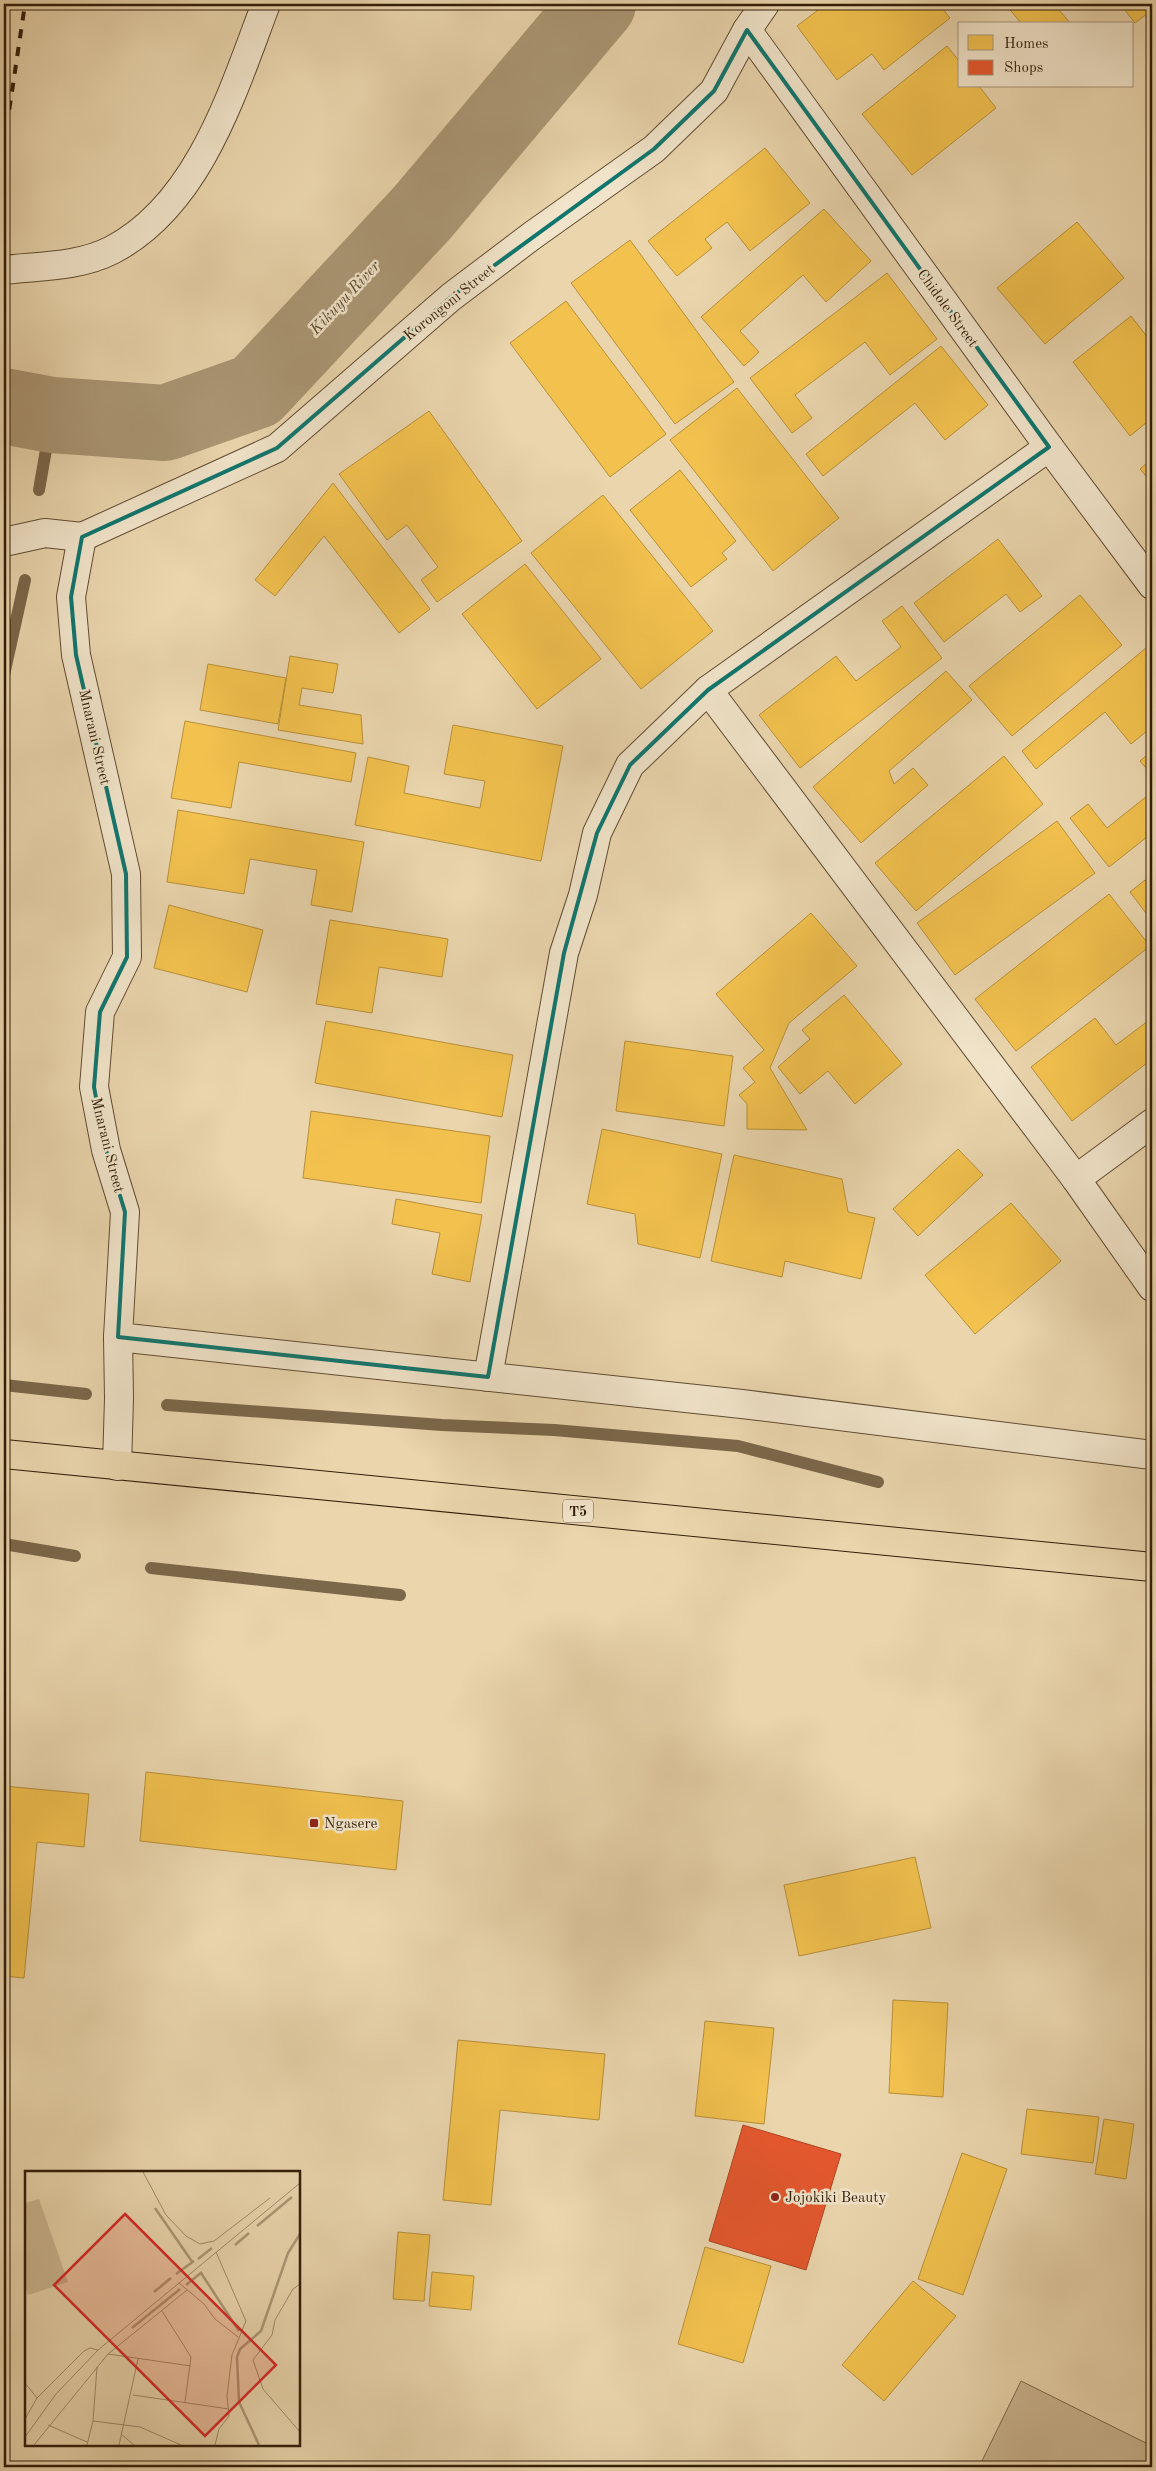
<svg xmlns="http://www.w3.org/2000/svg" width="1156" height="2471" font-family="'Old Standard TT',serif">
  <style>
    .green { fill: #cbb691; stroke: #7e6a4d }
    .homes { fill: #f2c14e; stroke: #b89039 }
    .shops { fill: #e4572e; stroke: #af4623 }
    .lines { fill: none; stroke-linecap: round; stroke-linejoin: round }
    .stream { stroke: #7b674a; stroke-width: 12 }
    .river { stroke: #ab9775; stroke-width: 76 }
    .minor-casing { stroke: #604c32; stroke-width: 30 }
    .trunk-casing { stroke: #321e09; stroke-width: 30 }
    .minor { stroke: #f1e4ca; stroke-width: 28 }
    .trunk { stroke: #ead5ad; stroke-width: 28 }
    .rail { stroke: #321e09; stroke-width: 4; stroke-dasharray: 9 9; stroke-linecap: butt }
    .marked { fill: none; stroke: #0f766e; stroke-width: 4; stroke-linejoin: round }
    .poi-dot { fill: #8f2418; stroke: #f1e4ca; stroke-width: 2 }
    .labels { text-anchor: middle; stroke-width: 5; stroke-linejoin: round; paint-order: stroke }
    .shield { fill: #f1e4ca; stroke: #6b5943; stroke-width: 1 }
    .shield-label { font-size: 14px; font-weight: bold; fill: #321e09 }
    .street-label { font-size: 15px; fill: #321e09; stroke: #f1e4ca }
    .poi-label { font-size: 15px; fill: #321e09; stroke: #f1e4ca; text-anchor: start }
    .water-label { font-size: 16px; font-style: italic; fill: #5c482f; stroke: #f1e4ca }
    .inset-river { fill: none; stroke: #ab9775; stroke-width: 2.5 }
    .inset-road { fill: none; stroke: #a08c6b; stroke-width: 1 }
    .view { fill: #d62828; fill-opacity: 0.15; stroke: #d62828; stroke-width: 2.5 }
    .inset-edge { fill: none; stroke: #321e09; stroke-width: 2.5 }
  </style>
  <rect width="100%" height="100%" fill="#ead5ad"/>
  <filter id="stains"><feTurbulence type="fractalNoise" baseFrequency=".004" numOctaves="4"/><feColorMatrix values="0 0 0 0 .2 0 0 0 0 .09 0 0 0 0 .02 0 0 0 .5 -.17"/></filter>
  <radialGradient id="worn" r=".72"><stop offset=".6" stop-color="#630" stop-opacity="0"/><stop offset="1" stop-color="#630" stop-opacity=".3"/></radialGradient>
  <!-- green -->
  <polygon class="green" points="1021,2381 1152,2446 1152,2467 979,2467"/>
  <!-- homes -->
  <g class="homes">
    <polygon points="826,4 939,4 950,18 884,70 872,54 837,80 797,26"/>
    <polygon points="1005,4 1054,4 1071,24 1022,24"/>
    <polygon points="1120,4 1152,4 1152,10 1135,23"/>
    <polygon points="947,46 960,62 960,86 979,86 996,108 912,175 862,114"/>
    <polygon points="765,148 810,203 750,251 727,222 705,239 712,248 677,276 648,241"/>
    <polygon points="824,209 871,261 826,302 803,275 740,331 759,352 744,366 701,317"/>
    <polygon points="1077,222 1124,278 1045,344 997,288"/>
    <polygon points="630,240 734,382 675,424 571,283"/>
    <polygon points="887,273 937,339 890,375 865,342 795,395 812,418 792,433 750,378"/>
    <polygon points="566,301 666,434 610,477 510,343"/>
    <polygon points="1131,316 1152,343 1152,418 1130,436 1073,362"/>
    <polygon points="941,346 988,405 945,440 915,403 823,476 806,454"/>
    <polygon points="737,388 839,518 773,571 670,440"/>
    <polygon points="429,411 522,541 437,602 421,580 438,567 407,525 387,540 339,474"/>
    <polygon points="1152,459 1152,483 1140,469"/>
    <polygon points="680,470 736,541 722,553 727,559 691,587 630,510"/>
    <polygon points="333,483 430,609 399,633 324,536 275,596 255,580"/>
    <polygon points="603,495 713,631 641,689 531,553"/>
    <polygon points="998,539 1042,596 1020,612 1006,594 944,642 914,603"/>
    <polygon points="525,564 601,659 537,709 462,614"/>
    <polygon points="1080,595 1122,645 1012,736 969,686"/>
    <polygon points="902,606 942,658 800,768 759,715 836,656 856,681 901,647 882,621"/>
    <polygon points="1152,643 1152,727 1131,744 1105,712 1036,769 1022,751"/>
    <polygon points="290,656 338,664 333,693 302,688 299,705 361,715 363,744 278,730"/>
    <polygon points="208,664 286,678 278,724 200,710"/>
    <polygon points="946,671 972,700 889,771 894,784 913,768 928,785 861,843 813,787"/>
    <polygon points="185,721 356,753 351,782 239,762 231,808 171,798"/>
    <polygon points="453,725 563,746 541,861 355,825 368,757 409,766 404,793 480,808 485,781 444,774"/>
    <polygon points="1152,751 1152,775 1140,761"/>
    <polygon points="1004,756 1043,804 916,911 875,863"/>
    <polygon points="1152,792 1152,833 1109,867 1070,818 1088,804 1107,828"/>
    <polygon points="178,810 364,842 352,912 311,905 317,870 250,859 244,894 167,882"/>
    <polygon points="1057,821 1095,873 955,975 917,923"/>
    <polygon points="1145,880 1152,890 1152,921 1130,892"/>
    <polygon points="1109,894 1150,946 1016,1051 975,999"/>
    <polygon points="169,905 263,930 247,992 154,968"/>
    <polygon points="811,913 857,966 789,1023 770,1068 807,1130 747,1129 747,1104 739,1095 755,1082 743,1068 764,1050 716,994"/>
    <polygon points="330,920 448,939 442,977 379,967 372,1013 316,1004"/>
    <polygon points="844,995 902,1064 855,1104 828,1071 800,1094 778,1067 810,1039 802,1030"/>
    <polygon points="1095,1018 1116,1045 1152,1018 1152,1059 1072,1121 1031,1067"/>
    <polygon points="326,1021 513,1055 502,1117 315,1083"/>
    <polygon points="625,1041 733,1056 724,1126 616,1111"/>
    <polygon points="311,1111 490,1136 481,1203 303,1178"/>
    <polygon points="602,1129 722,1154 700,1258 638,1244 635,1214 587,1204"/>
    <polygon points="958,1149 983,1175 918,1236 893,1209"/>
    <polygon points="734,1155 842,1179 848,1212 875,1218 861,1279 785,1261 782,1277 711,1261"/>
    <polygon points="396,1199 482,1215 470,1282 432,1274 440,1233 392,1224"/>
    <polygon points="1011,1203 1061,1261 975,1334 925,1275"/>
    <polygon points="146,1772 403,1801 396,1870 140,1841"/>
    <polygon points="4,1786 89,1794 84,1847 37,1842 24,1978 4,1976"/>
    <polygon points="915,1857 931,1928 799,1956 784,1885"/>
    <polygon points="893,2000 948,2003 943,2097 889,2093"/>
    <polygon points="705,2021 774,2028 764,2124 695,2116"/>
    <polygon points="458,2040 605,2054 599,2120 500,2110 491,2205 443,2200"/>
    <polygon points="1027,2109 1099,2117 1093,2163 1021,2154"/>
    <polygon points="1104,2119 1134,2124 1126,2179 1095,2174"/>
    <polygon points="962,2153 1007,2169 963,2295 918,2279"/>
    <polygon points="398,2232 430,2235 424,2301 393,2299"/>
    <polygon points="705,2247 771,2266 743,2363 678,2344"/>
    <polygon points="432,2272 474,2276 471,2310 429,2306"/>
    <polygon points="913,2281 956,2316 884,2401 842,2365"/>
  </g>
  <!-- shops -->
  <polygon class="shops" points="743,2125 841,2154 806,2270 709,2241"/>
  <g class="lines">
    <!-- stream -->
    <g class="stream">
      <polyline points="39,490 52,415"/>
      <polyline points="4,675 25,580"/>
      <polyline points="4,1385 86,1394"/>
      <polyline points="167,1405 442,1425 554,1430 738,1446 878,1482"/>
      <polyline points="4,1544 75,1556"/>
      <polyline points="151,1568 400,1595"/>
    </g>
    <!-- river -->
    <polyline class="river" points="4,406 52,415 165,423 256,391 422,213 598,4"/>
    <!-- minor casing -->
    <g class="minor-casing">
      <g id="minor">
        <polyline points="747,30 1049,447 1152,585"/>
        <path d="M4,270C39,266 79,267 112,250C200,204 233,90 266,4"/>
        <polyline points="82,537 71,597 76,655 126,874 127,957 100,1012 94,1087 106,1150 125,1212 118,1337 119,1398 117,1466"/>
        <polyline points="82,537 277,448 451,297 533,235 654,149 714,91 747,30 765,4"/>
        <polyline points="4,542 45,533 82,537"/>
        <polyline points="708,690 1076,1179 1152,1287"/>
        <polyline points="1076,1179 1152,1123"/>
        <polyline points="118,1337 742,1404 1152,1455"/>
        <polyline points="488,1377 564,953 583,895 597,833 630,765 708,690 1049,447"/>
      </g>
    </g>
    <!-- trunk casing -->
    <g class="trunk-casing">
      <polyline id="trunk" points="4,1454 1152,1567"/>
    </g>
    <!-- minor -->
    <use href="#minor" class="minor"/>
    <!-- trunk -->
    <use href="#trunk" class="trunk"/>
    <!-- rail -->
    <polyline class="rail" points="4,145 25,4"/>
  </g>
  <!-- marked area -->
  <path class="marked" d="M747,30L1049,447L708,690L630,765L597,833L564,953L488,1377L118,1337L125,1212L106,1150L94,1087L100,1012L127,957L126,874L76,655L71,597L82,537L277,448L451,297L654,149L714,91Z"/>
  <!-- markers -->
  <g class="poi-dot">
    <rect x="309" y="1818" width="10" height="10" rx="2.5"/>
    <circle cx="775" cy="2197" r="5"/>
  </g>
  <g class="labels">
    <!-- shield labels -->
    <rect class="shield" x="563" y="1499.5" width="30" height="23" rx="4"/>
    <g class="shield-label">
      <text x="578" y="1516">T5</text>
    </g>
    <!-- street labels -->
    <g class="street-label">
      <text transform="translate(449 302) rotate(-39)" y="5">Korongoni Street</text>
      <text transform="translate(948 308) rotate(54)" y="5">Chidole Street</text>
      <text transform="translate(95 737) rotate(77)" y="5">Mnarani Street</text>
      <text transform="translate(108 1145) rotate(76)" y="5">Mnarani Street</text>
    </g>
    <!-- poi labels -->
    <g class="poi-label">
      <text x="324" y="1828">Ngasere</text>
      <text x="785" y="2202">Jojokiki Beauty</text>
    </g>
    <!-- water labels -->
    <g class="water-label">
      <text transform="translate(344 297) rotate(-47)" y="6">Kikuyu River</text>
    </g>
  </g>
  <!-- overview -->
  <g transform="translate(25 2171)">
    <rect width="275" height="275" fill="#ead5ad"/>
    <path d="M14,28L43,111L3,124L0,115V32Z" fill="#cbb691"/>
    <path class="inset-river" d="M130,37L168,92M232,55L267,26M210,74L224,62M173,88L187,77M176,102L214,160M151,103L169,90M161,114L177,101M129,121L146,107M107,157L155,118M234,274L214,231L212,186L215,178L236,160L263,82L275,63"/>
    <path class="inset-road" d="M118,1L141,44L161,65L175,73L189,70L245,27M154,112L179,133L190,148L213,166M275,113L268,118L250,149L247,164L228,189L238,218L275,261M137,140L166,186L160,231M83,183L166,195M0,212L12,227M108,224L204,238M0,248L12,227L59,180L65,177L73,179M68,250L115,256L156,274M23,254L62,271M96,263L109,274M0,266L31,223L73,179L275,12M9,274L83,183L162,119M62,274L68,250L72,196M94,274L113,188M190,274L194,258L204,245L202,225L207,184L221,150L191,81"/>
    <path class="view" d="M100,43L251,194L180,265L29,114Z"/>
    <rect width="275" height="275" class="inset-edge"/>
  </g>
  <!-- margin -->
  <rect width="1156" height="2471" fill="none" stroke="#ead5ad" stroke-width="20"/>
  <rect x="5" y="5" width="1146" height="2461" fill="none" stroke="#321e09" stroke-width="2.5"/>
  <rect x="10" y="10" width="1136" height="2451" fill="none" stroke="#321e09"/>
  <!-- legend -->
  <rect x="958" y="22" width="175" height="65" fill="#f1e4ca" stroke="#a5957d"/>
  <rect x="968" y="35" width="25" height="15" fill="#f2c14e" stroke="#a5957d"/>
  <text x="1004" y="48" font-size="15" fill="#321e09">Homes</text>
  <rect x="968" y="60" width="25" height="15" fill="#e4572e" stroke="#a5957d"/>
  <text x="1004" y="72" font-size="15" fill="#321e09">Shops</text>
  <rect width="100%" height="100%" filter="url(#stains)"/>
  <rect width="100%" height="100%" fill="url(#worn)"/>
</svg>
